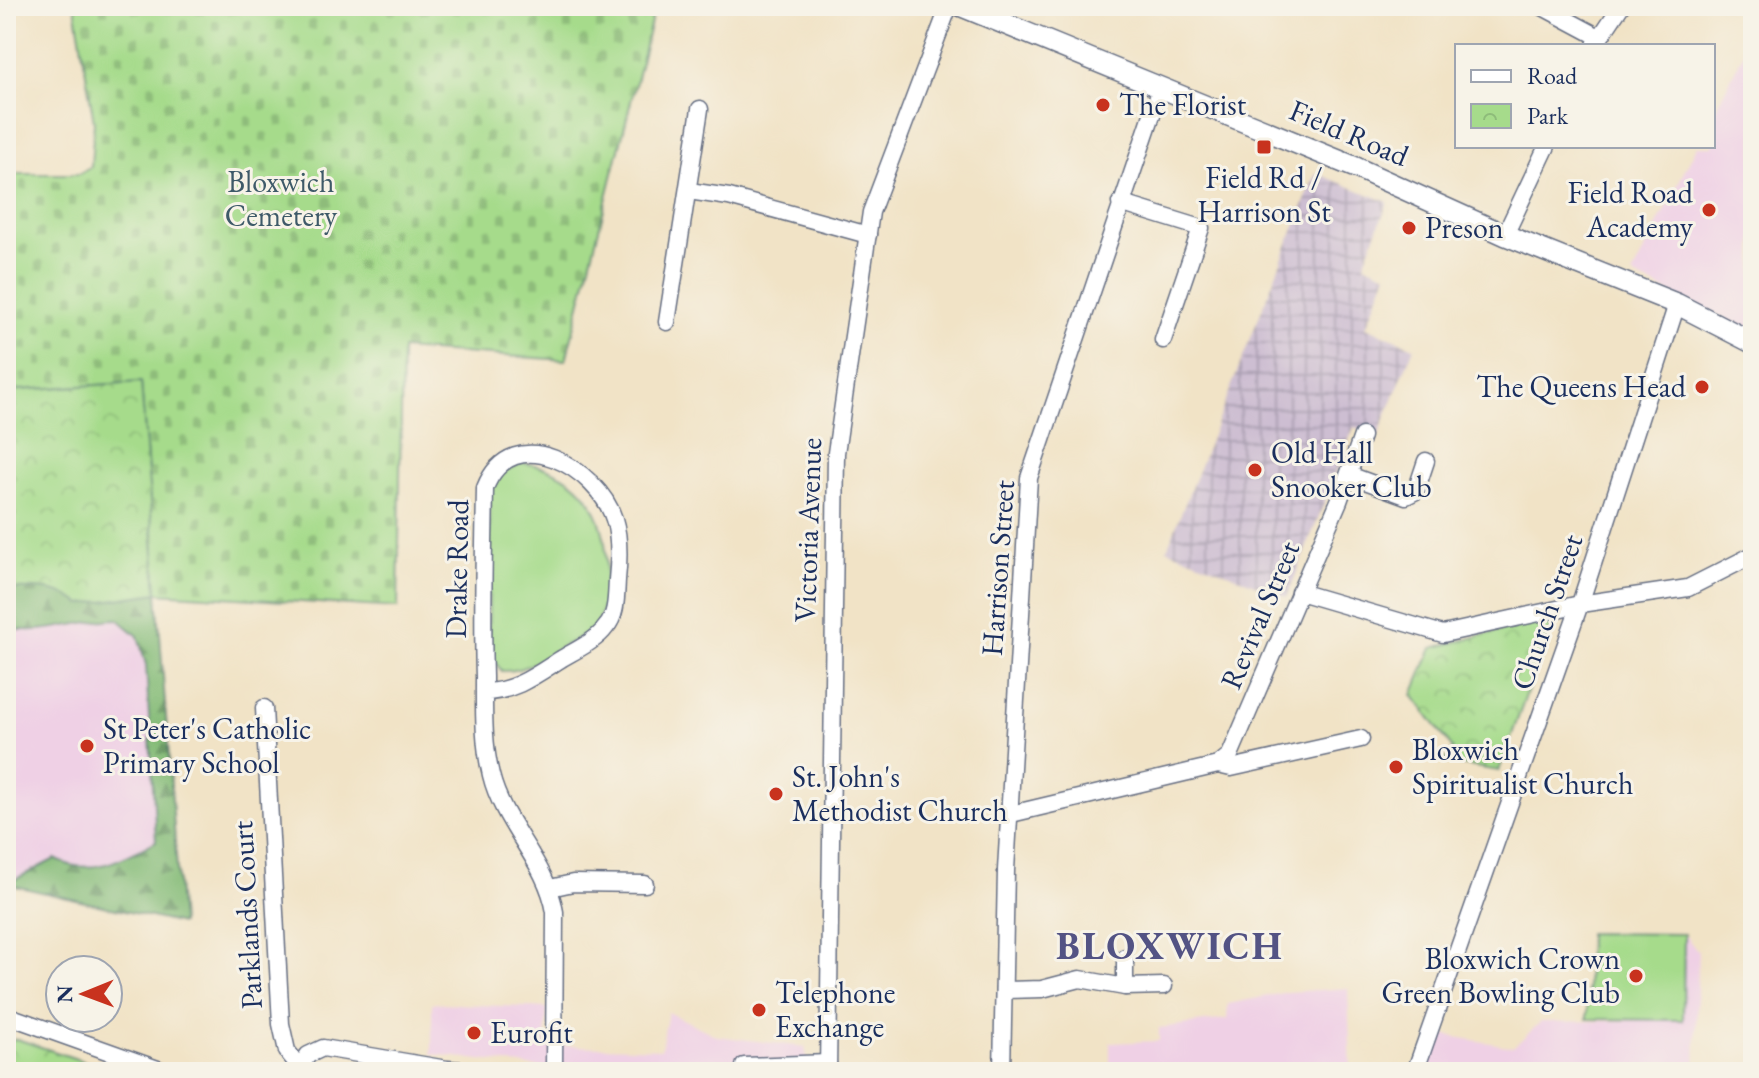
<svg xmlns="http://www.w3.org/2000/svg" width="1759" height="1078" font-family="'EB Garamond',serif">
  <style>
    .built { fill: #efd0e5 }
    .industrial { fill: url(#industrial-grid) }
    .green { fill: #a6db8b; stroke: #608574; stroke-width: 2 }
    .forest { fill: url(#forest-firs); stroke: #50756a; stroke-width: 2 }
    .cemetery { fill: url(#cemetery-stones); stroke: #608574; stroke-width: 2 }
    .park { fill: url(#park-crowns); stroke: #608574; stroke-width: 2 }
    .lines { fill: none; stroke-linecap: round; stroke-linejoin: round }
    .minor-casing { stroke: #666e82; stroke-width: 19 }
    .tertiary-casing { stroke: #666e82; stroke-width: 23 }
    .minor { stroke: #fff; stroke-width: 16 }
    .tertiary { stroke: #fff; stroke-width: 20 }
    .poi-dot { fill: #c8321e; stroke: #f7f3e8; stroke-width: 3 }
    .labels { text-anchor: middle; stroke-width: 6; stroke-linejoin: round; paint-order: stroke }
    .poi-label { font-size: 30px; fill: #1b2f5e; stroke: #f7f3e8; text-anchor: start }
    .street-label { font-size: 30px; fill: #1b2f5e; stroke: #f7f3e8 }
    .park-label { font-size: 30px; fill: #3e5a69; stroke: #f7f3e8 }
    .district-label { font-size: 38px; font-weight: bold; letter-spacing: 2px; fill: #535384; stroke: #f7f3e8 }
  </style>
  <defs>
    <pattern id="industrial-grid" width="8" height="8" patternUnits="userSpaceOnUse" patternTransform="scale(2)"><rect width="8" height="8" fill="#cdbed2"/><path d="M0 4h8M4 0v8" fill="none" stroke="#a69bae"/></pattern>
    <pattern id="forest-firs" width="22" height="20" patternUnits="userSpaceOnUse" patternTransform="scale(2)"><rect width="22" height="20" fill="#84bb77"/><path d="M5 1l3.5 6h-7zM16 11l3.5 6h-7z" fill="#6b9865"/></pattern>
    <pattern id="cemetery-stones" width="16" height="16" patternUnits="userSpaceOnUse" patternTransform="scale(2)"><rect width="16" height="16" fill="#a6db8b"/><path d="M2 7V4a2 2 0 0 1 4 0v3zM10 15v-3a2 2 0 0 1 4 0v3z" fill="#8ebc7a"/></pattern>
    <pattern id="park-crowns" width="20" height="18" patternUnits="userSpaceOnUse" patternTransform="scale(2)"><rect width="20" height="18" fill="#a6db8b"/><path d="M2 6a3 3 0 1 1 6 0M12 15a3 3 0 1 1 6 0" fill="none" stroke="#8ebc7a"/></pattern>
  </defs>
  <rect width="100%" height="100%" fill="#f7f3e8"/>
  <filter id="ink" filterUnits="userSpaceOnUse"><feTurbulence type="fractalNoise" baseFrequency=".0125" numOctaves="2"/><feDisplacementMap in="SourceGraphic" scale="16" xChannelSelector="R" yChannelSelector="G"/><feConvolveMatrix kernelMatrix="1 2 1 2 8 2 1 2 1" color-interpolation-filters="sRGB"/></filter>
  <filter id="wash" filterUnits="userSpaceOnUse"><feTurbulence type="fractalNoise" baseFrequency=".006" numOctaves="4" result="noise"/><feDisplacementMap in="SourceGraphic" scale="32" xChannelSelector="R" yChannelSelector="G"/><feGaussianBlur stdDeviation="1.8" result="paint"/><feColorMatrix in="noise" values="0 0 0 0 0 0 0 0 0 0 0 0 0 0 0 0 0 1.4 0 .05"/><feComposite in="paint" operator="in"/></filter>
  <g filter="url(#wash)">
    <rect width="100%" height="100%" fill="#f1e3c6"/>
    <!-- built -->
    <g class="built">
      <polygon points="1753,34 1753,332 1632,275 1697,146 1713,146 1713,114"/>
      <polygon points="157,593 181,924 6,884 6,608 82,604"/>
      <polygon points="1684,934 1698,952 1695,1072 1424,1072 1438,1034 1513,1047 1541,1022 1683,1020"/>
      <polygon points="1348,988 1351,1072 1110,1072 1110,1043 1159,1041 1159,1028 1227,1019 1228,1004 1288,992"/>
      <polygon points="432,1003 547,1008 545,1045 661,1049 668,1012 717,1036 805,1047 809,1072 578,1072 432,1054"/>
    </g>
    <!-- industrial -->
    <polygon class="industrial" points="1316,173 1388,202 1364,264 1387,274 1366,327 1414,347 1378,436 1354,427 1287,597 1167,549"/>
    <!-- green -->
    <g class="green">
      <path d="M522,463C587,471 610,519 606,578C605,592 604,614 595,626C586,636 564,645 552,652C534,663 523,671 502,671L488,654L490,492L502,472Z"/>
      <polygon points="1588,933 1684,934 1683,1020 1587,1019"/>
    </g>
    <!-- forest -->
    <path class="forest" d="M44,586L66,593L82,604L157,593L181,924L6,884L55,859C90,878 123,859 156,841L146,665L138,636L118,619C78,620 46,636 6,628V589Z"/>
    <!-- cemetery -->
    <polygon class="cemetery" points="75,6 655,6 566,360 402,349 398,608 157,593 141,382 6,391 6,174 79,174 91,167 94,122"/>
    <!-- park -->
    <g class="park">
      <path d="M141,382L157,593L82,604C55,586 37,589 6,589V391Z"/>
      <polygon points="1554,617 1499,771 1444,762 1453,749 1413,695 1432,648"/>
      <polygon points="17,1039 110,1070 117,1072 6,1072 6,1041"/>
    </g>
  </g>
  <g filter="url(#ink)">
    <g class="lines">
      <!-- minor casing -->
      <g class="minor-casing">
        <g id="minor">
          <polyline points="1541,6 1599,37"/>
          <polyline points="1595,45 1621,6"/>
          <polyline points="689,191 729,197 868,235"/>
          <polyline points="1120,203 1201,228 1163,340"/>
          <polyline points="1505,235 1547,146"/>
          <polyline points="667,322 700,109"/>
          <polyline points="1349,475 1406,496 1416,491 1426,461"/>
          <polyline points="1299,592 1443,634 1580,604 1688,588 1753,555"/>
          <path d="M484,692C514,692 536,675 561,659C576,650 596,641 606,627C617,615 616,596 617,580C619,561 620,538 614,519C598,469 513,418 485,488C484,551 482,614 484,677C484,710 483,743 491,775C503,825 547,862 555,912L554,1072"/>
          <polyline points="264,708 281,1024 287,1051 299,1066"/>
          <polyline points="1218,765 1231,768 1361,739"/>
          <polyline points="1011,814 1218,765 1230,755 1339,501 1362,436"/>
          <polyline points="550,888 573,883 645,884"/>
          <polyline points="1125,987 1125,957"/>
          <polyline points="1004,990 1042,989 1080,979 1125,987 1164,986"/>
          <polyline points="6,1015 166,1072"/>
          <polyline points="744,1066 828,1063"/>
          <polyline points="297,1072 308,1055 323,1048 447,1069 493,1072"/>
          <polyline points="828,1072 836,453 871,212 949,6"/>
          <polyline points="1002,1072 1006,870 1029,478 1161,88"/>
          <polyline points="1415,1072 1580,604 1677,304"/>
        </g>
      </g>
      <!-- tertiary casing -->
      <g class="tertiary-casing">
        <polyline id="tertiary" points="961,6 1357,168 1505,235 1677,304 1753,343"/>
      </g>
      <!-- minor -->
      <use href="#minor" class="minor"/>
      <!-- tertiary -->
      <use href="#tertiary" class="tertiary"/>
    </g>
  </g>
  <!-- markers -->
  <g class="poi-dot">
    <circle cx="1103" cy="105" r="8"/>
    <rect x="1256" y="139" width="16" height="16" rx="4"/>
    <circle cx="1709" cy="210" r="8"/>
    <circle cx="1409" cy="228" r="8"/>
    <circle cx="1702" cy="387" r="8"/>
    <circle cx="1255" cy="470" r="8"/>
    <circle cx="87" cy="746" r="8"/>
    <circle cx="1396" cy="767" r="8"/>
    <circle cx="776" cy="794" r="8"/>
    <circle cx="1636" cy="976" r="8"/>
    <circle cx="759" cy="1010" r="8"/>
    <circle cx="474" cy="1033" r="8"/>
  </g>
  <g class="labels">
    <!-- poi labels -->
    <g class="poi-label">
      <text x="1119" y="115">The Florist</text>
      <text x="1264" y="188" text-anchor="middle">Field Rd /<tspan x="1264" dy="34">Harrison St</tspan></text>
      <text x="1693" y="203" text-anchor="end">Field Road<tspan x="1693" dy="34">Academy</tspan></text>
      <text x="1425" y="238">Preson</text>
      <text x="1686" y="397" text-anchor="end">The Queens Head</text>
      <text x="1271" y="463">Old Hall<tspan x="1271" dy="34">Snooker Club</tspan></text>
      <text x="103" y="739">St Peter's Catholic<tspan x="103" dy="34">Primary School</tspan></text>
      <text x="1412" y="760">Bloxwich<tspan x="1412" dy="34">Spiritualist Church</tspan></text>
      <text x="792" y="787">St. John's<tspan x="792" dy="34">Methodist Church</tspan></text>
      <text x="1620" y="969" text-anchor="end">Bloxwich Crown<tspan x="1620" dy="34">Green Bowling Club</tspan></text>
      <text x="775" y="1003">Telephone<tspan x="775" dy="34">Exchange</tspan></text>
      <text x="490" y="1043">Eurofit</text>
    </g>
    <!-- street labels -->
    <g class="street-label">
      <text transform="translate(1349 133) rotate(23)" y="10">Field Road</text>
      <text transform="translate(808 530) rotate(-88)" y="10">Victoria Avenue</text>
      <text transform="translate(998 568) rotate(-86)" y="10">Harrison Street</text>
      <text transform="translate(457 569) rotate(-89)" y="10">Drake Road</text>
      <text transform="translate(1547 612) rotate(-71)" y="10">Church Street</text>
      <text transform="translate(1260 615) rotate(-67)" y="10">Revival Street</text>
      <text transform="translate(247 915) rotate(-93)" y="10">Parklands Court</text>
    </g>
    <!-- park labels -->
    <g class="park-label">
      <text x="281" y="192">Bloxwich<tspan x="281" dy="34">Cemetery</tspan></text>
    </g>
    <!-- district labels -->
    <g class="district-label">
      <text x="1170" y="959">BLOXWICH</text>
    </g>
  </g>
  <!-- margin -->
  <rect width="1759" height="1078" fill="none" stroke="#f7f3e8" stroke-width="32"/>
  <!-- legend -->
  <rect x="1455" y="44" width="260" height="104" fill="#f7f3e8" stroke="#9fa5b1" stroke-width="2"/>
  <rect x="1471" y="70" width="40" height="12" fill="#ffffff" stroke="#9fa5b1" stroke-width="2"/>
  <text x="1527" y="84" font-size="24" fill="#1b2f5e">Road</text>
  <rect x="1471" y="104" width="40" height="24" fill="url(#park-crowns)" stroke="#9fa5b1" stroke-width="2"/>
  <text x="1527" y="124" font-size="24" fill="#1b2f5e">Park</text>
  <!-- north arrow -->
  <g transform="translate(84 994) rotate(269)"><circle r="38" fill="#f7f3e8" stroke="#9fa5b1" stroke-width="2"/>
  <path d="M0-6L14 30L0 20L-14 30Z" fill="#c8321e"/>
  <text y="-12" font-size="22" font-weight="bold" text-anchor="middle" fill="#1b2f5e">N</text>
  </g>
</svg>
